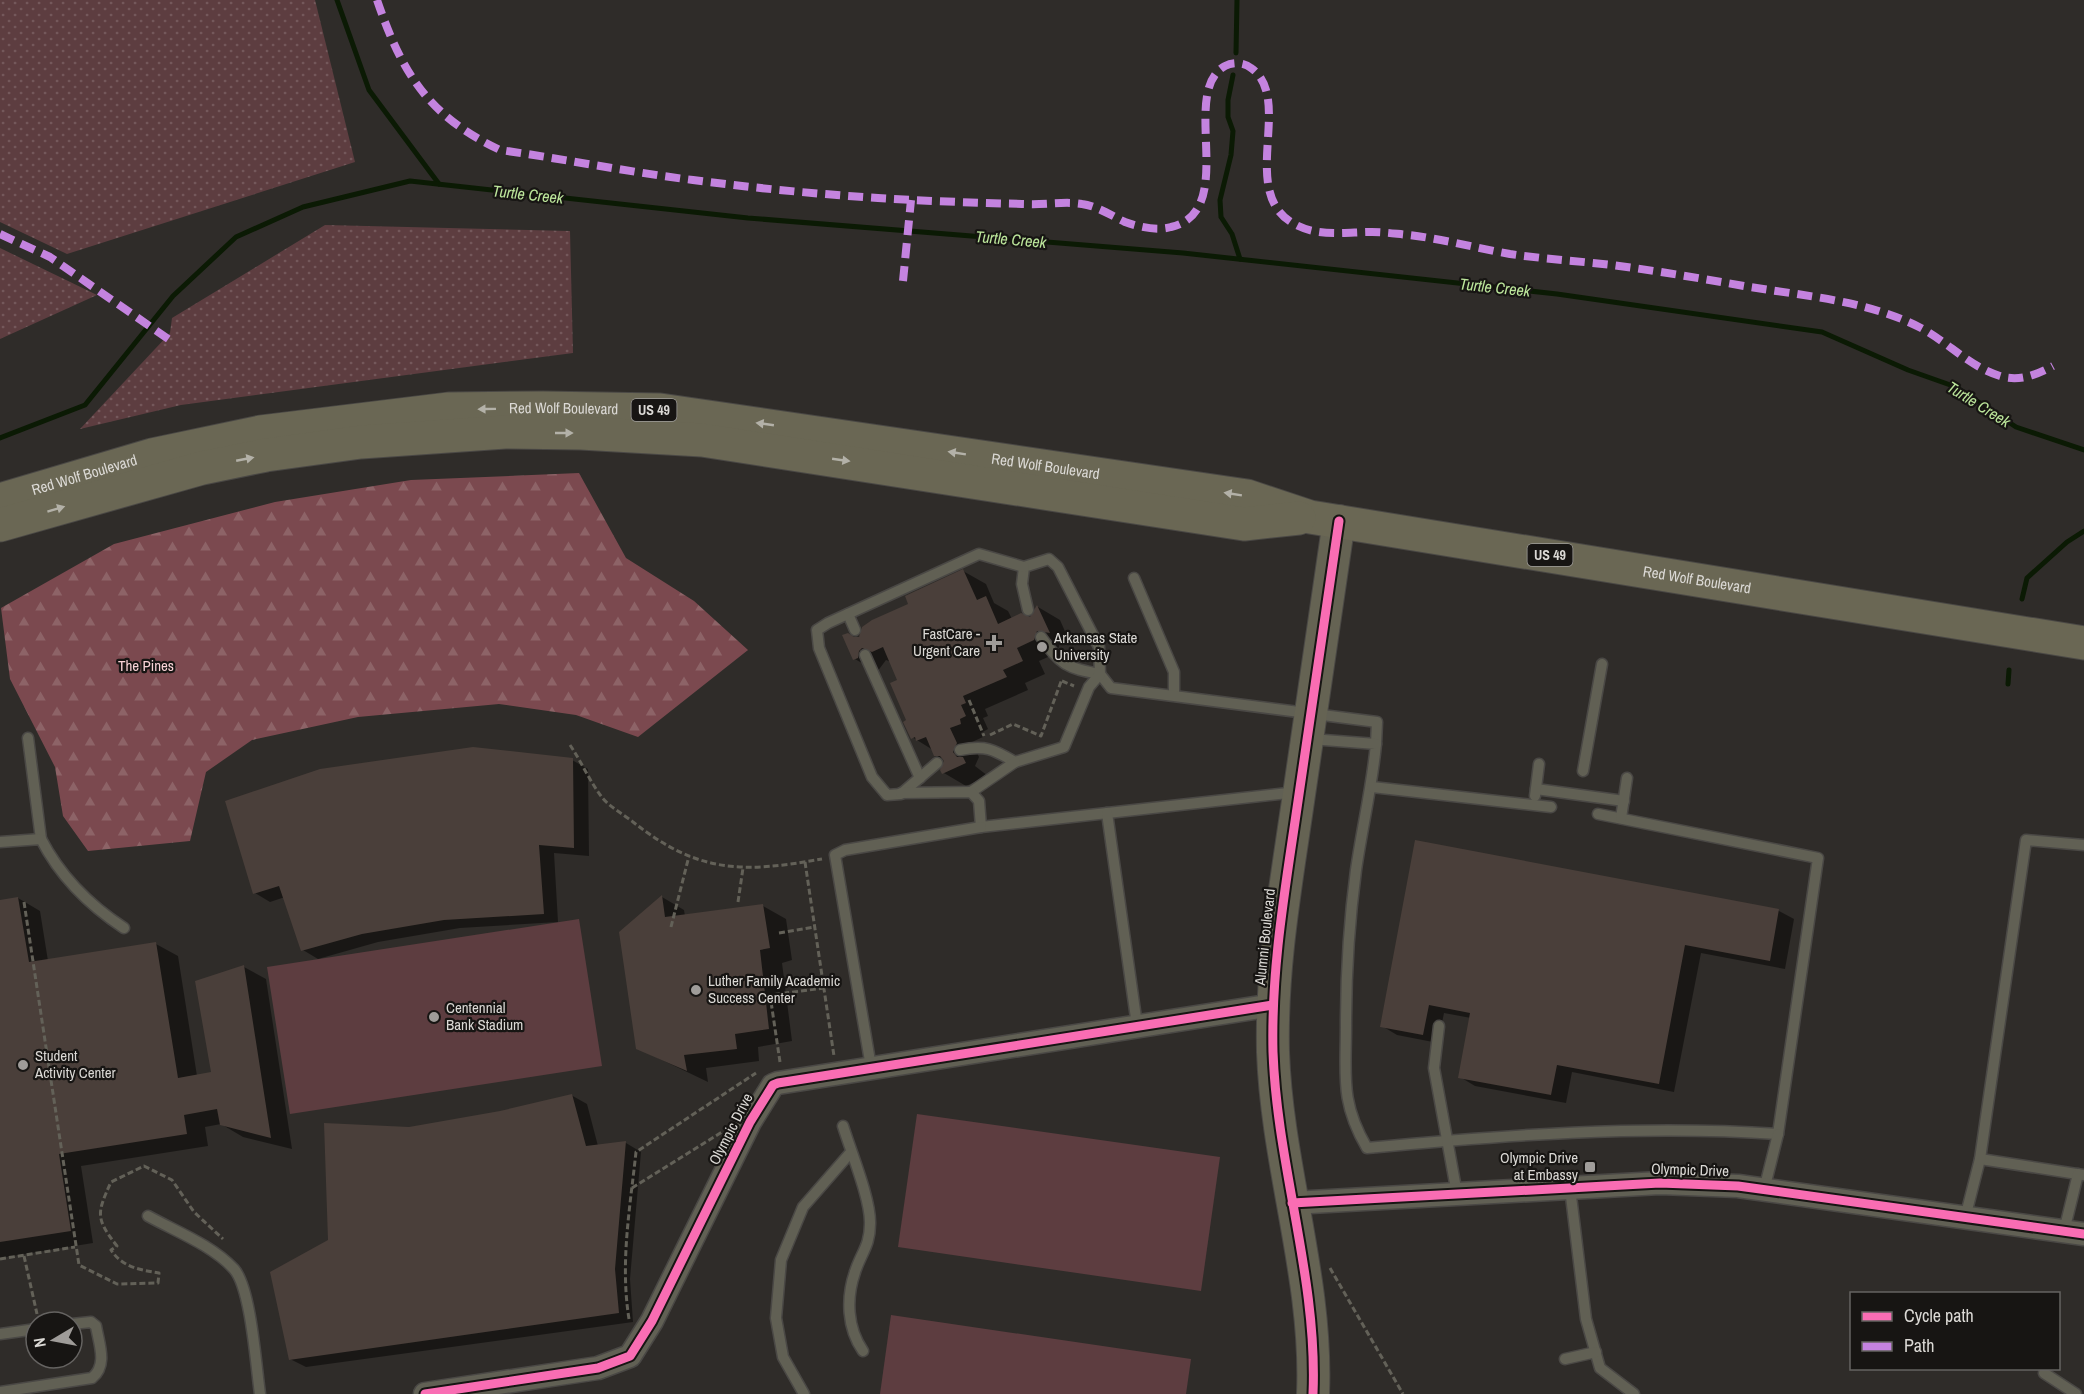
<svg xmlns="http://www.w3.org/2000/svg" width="2084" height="1394" font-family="'Archivo Narrow',sans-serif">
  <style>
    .grass { fill: url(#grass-dots) }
    .forest { fill: url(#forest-firs) }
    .park { fill: #5d3d40 }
    .shadow { fill: #0007 }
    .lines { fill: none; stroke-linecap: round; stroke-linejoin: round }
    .stream { stroke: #0b1a04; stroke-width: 5 }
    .building { fill: #4a3f3a }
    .lane-casing { stroke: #4a4845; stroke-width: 13 }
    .street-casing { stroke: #4a4845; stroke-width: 25 }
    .secondary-casing { stroke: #4a4845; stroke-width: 34 }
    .highway-casing { stroke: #4a4845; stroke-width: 35 }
    .path { stroke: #636158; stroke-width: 3; stroke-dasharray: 6 3; stroke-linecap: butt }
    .lane { stroke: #616054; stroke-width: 10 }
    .street { stroke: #616054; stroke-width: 22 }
    .secondary { stroke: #656353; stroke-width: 32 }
    .highway { stroke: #6a6754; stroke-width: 33 }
    .quiet { stroke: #c483df; stroke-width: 8; stroke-dasharray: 15 8; stroke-linecap: butt }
    .cycleway-casing { stroke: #171513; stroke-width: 13 }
    .cycleway { stroke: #f96db3; stroke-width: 9 }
    .oneway { fill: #b3b1a8 }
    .poi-dot { fill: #9f9c99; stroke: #171513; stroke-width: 2 }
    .labels { text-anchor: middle; stroke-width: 4.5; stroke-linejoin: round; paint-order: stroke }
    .shield { fill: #171513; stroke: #a09e9b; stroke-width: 1.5 }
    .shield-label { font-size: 14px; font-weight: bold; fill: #dbd9d5 }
    .street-label { font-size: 15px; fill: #dbd9d5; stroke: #171513 }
    .poi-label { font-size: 15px; fill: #dbd9d5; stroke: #171513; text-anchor: start }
    .park-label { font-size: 15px; fill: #f8d2d6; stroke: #171513 }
    .water-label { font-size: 16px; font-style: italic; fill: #bce69b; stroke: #171513 }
  </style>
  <defs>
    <pattern id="grass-dots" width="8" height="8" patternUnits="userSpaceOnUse" patternTransform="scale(1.5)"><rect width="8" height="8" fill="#5d3d40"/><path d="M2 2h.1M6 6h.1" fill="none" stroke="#74585b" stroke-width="1.8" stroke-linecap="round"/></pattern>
    <pattern id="forest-firs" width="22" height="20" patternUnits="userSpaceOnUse" patternTransform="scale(1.5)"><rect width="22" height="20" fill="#7b494f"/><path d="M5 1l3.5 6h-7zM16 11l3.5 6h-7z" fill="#8d6367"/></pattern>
  </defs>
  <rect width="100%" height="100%" fill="#2f2c29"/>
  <!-- grass -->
  <g class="grass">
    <polygon points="0,0 315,0 355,162 67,254 0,222"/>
    <polygon points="325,225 570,231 573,353 181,405 80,429 170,333 172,318"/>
    <polygon points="0,248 97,295 0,339"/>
  </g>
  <!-- forest -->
  <polygon class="forest" points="579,473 626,558 694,601 748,650 638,737 576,715 499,704 358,717 252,740 206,772 190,841 88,851 63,816 55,767 10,679 1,608 114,544 275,502 411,480"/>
  <!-- park -->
  <g class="park">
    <polygon points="579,919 602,1066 290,1114 267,967"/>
    <polygon points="917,1114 1220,1157 1201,1291 898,1247"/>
    <polygon points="891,1315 1191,1359 1186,1394 880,1394"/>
  </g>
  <!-- shadow -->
  <g class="shadow">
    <polygon points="963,571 986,584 994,603 1008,611 1012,619 1031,619 1038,607 1060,620 1071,645 1060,643 1057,653 1039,661 1045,674 1025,683 1028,690 985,709 988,716 983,718 988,729 981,733 983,737 972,742 979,757 975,766 988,776 966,786 944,773 944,760 935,755 933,750 912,737 899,681 891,662 886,660 877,672 855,659 855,639"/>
    <polygon points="572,760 588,769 589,856 554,853 558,922 460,928 378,942 318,959 303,950 285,897 270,902 255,893"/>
    <polygon points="1416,842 1779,911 1794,919 1785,969 1701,953 1674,1092 1572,1072 1566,1103 1475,1086 1460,1077 1471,1018 1444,1013 1438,1043 1397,1035 1382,1026"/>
    <polygon points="662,897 684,910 685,916 763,906 786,919 792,960 782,963 792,1041 758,1047 759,1061 706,1068 708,1082 637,1048"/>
    <polygon points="18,898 40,911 48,961 156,944 178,956 197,1076 212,1073 244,967 266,979 292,1149 243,1137 221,1124 205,1127 208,1146 81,1166 93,1243 0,1258 0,901"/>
    <polygon points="571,1095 587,1104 598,1146 626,1143 641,1152 630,1279 633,1322 306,1367 290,1359 329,1240 409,1128 500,1113"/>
  </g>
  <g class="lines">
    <!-- stream -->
    <g class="stream">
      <polyline points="337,0 369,90 439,184"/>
      <polyline points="1236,53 1237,0"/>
      <polyline points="1233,75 1228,100 1228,117 1233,131 1231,155 1220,200 1221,217 1232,234 1240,259"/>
      <polyline points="0,438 85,405 173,296 236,237 303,207 410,181 748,218 1183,253 1557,294 1822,332 1908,370 1956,387 2016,427 2084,450"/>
      <polyline points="2022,599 2027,578 2067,542 2084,531"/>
      <polyline points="2008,684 2009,670"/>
    </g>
  </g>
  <!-- building -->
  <g class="building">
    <polygon points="963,569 977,600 986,596 998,624 1021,613 1030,617 1037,605 1050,633 1037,631 1034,640 1017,648 1023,661 1003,670 1007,677 963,696 966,703 961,705 966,716 960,719 961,724 950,728 957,743 953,752 957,757 963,757 966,763 942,774 940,770 944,761 940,756 934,756 926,737 916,741 915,737 911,739 903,722 906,720 890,683 897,680 883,647 872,652 862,648 859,651 858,658 853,660 842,635 848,633 854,637 859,637 862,627 872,620 908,604 905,596"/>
    <polygon points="473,747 573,758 574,848 539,845 544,914 444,920 362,934 301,951 279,886 253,894 225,801 320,769"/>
    <polygon points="1415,840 1779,909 1770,961 1685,945 1659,1084 1557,1065 1551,1095 1458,1078 1470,1013 1429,1005 1423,1035 1380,1027"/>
    <polygon points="662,895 665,917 763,904 770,948 760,950 769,1029 735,1034 737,1049 684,1055 687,1071 636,1049 619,932"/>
    <polygon points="18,897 29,962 156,942 178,1078 211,1072 195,981 244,965 271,1138 220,1125 217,1109 184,1115 187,1134 59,1154 71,1231 0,1242 0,900"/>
    <polygon points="572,1094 586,1146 626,1141 615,1269 619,1313 289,1360 270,1272 328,1240 324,1123 409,1127 500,1111"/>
  </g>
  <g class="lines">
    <!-- lane casing -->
    <g class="lane-casing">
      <g id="lane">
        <polyline points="1134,578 1174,672 1174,695"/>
        <polyline points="848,614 855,630"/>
        <path d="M1041,637C1061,665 1066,668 1100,674L1111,688L1377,722L1376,744"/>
        <polyline points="865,655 920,778"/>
        <polyline points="28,738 41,839"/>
        <path d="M1311,739L1376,744C1372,787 1362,828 1356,870C1349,922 1346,974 1346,1025C1346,1076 1340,1102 1367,1148C1504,1135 1641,1125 1778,1134L1818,858L1598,814"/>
        <path d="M960,750C985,745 993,749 1015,762L1064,747L1089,687L1100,674L1099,647L1058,567L1049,559L1024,567L1022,584L1028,610"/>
        <polyline points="937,763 901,794 887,795 872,777 819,648 817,630 828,623 979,554 1024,567"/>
        <polyline points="1583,771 1602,664"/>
        <polyline points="1372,787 1551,807"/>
        <polyline points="1536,789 1624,801"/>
        <polyline points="971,792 1015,762"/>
        <polyline points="901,793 971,792 979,801 981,827 1297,792"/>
        <polyline points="1535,796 1539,764"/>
        <polyline points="1107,813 1137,1025"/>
        <polyline points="1621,818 1627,778"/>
        <path d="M0,842L41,839C60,876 89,905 124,928"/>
        <polyline points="1439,1026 1434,1068 1457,1194"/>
        <polyline points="871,1067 835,855 845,850 981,827"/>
        <path d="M843,1126C851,1152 871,1200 870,1224C870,1246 861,1253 855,1272C846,1298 847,1328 863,1351"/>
        <polyline points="1980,1159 2084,1175"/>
        <polyline points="1570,1188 1586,1319 1600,1368 1634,1394"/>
        <polyline points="1764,1190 1778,1134"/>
        <path d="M148,1216C175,1231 212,1245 234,1269C251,1288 256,1366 260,1394"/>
        <polyline points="1965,1218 1980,1159 2026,840 2084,845"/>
        <polyline points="2064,1231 2078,1174"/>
        <polyline points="0,1334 36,1329"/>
        <polyline points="1565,1359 1596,1352"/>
        <polyline points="2044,1373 2076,1394"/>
        <path d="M0,1392L92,1378C108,1365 99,1344 96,1326L91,1322L72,1324"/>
        <polyline points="804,1394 783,1357 776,1318 781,1260 803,1207 851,1152"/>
      </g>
    </g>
    <!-- street casing -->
    <g class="street-casing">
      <g id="street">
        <polyline points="1292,1203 1660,1183 1738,1186 2084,1234"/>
        <polyline points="425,1394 598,1368 630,1356 652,1321 750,1122 773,1085 778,1083 1273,1005"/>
      </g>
    </g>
    <!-- secondary casing -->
    <g class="secondary-casing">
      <path id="secondary" d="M1313,1394C1318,1279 1277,1167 1273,1052C1271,969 1285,890 1297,808C1311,713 1325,617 1339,521"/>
    </g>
    <!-- highway casing -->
    <g class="highway-casing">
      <g id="highway">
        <path id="s1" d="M0,500L152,455L261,432L449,409L543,408L660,410L1247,496L1310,517L2084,643"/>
        <polyline points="0,525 202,468 266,455 361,442 505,432 581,433 702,440 1244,524 1299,518"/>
      </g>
    </g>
    <!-- path -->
    <g class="path">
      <polyline points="1062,681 1074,686"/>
      <polyline points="969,700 984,736"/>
      <polyline points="990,735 1013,724 1041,736 1062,679"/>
      <path d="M570,745C581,761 589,780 601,796C608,806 623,814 633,822C699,874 743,873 822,859"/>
      <polyline points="805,862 834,1056"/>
      <path d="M24,902L79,1265L117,1284L158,1283L159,1273C140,1270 122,1267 111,1250L117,1246C95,1218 97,1213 111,1182L144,1166L172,1180L194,1212L223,1239"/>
      <polyline points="738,902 743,868"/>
      <polyline points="671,927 689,856"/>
      <polyline points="779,933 815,927"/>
      <polyline points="780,1062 770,995 824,988"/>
      <polyline points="632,1188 722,1132"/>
      <polyline points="24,1256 37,1314"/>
      <polyline points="0,1259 75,1247"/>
      <polyline points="1330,1268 1403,1394"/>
      <path d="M629,1319C620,1263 630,1208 636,1152L756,1073"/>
    </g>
    <!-- lane -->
    <use href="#lane" class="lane"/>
    <!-- street -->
    <use href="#street" class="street"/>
    <!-- secondary -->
    <use href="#secondary" class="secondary"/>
    <!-- highway -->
    <use href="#highway" class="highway"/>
    <!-- quiet -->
    <g class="quiet">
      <path d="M377,0C402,73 428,116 500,150C564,159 628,172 693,180C754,188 816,194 878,198C927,201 977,203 1027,204C1045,205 1065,201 1082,204C1097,206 1112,216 1125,222C1139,227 1157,231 1171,227C1240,211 1178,92 1225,66C1233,62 1244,62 1251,68C1294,98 1239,189 1291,222C1316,238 1345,232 1372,232C1385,232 1397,234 1409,235C1443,239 1476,248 1510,254C1544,259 1578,261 1612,265C1658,271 1704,279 1750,287C1806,296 1869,301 1921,328C1949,343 1970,367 2000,376C2019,382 2036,375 2053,366"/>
      <polyline points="0,234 50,257 174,343"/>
      <polyline points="903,281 911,200"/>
    </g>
    <!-- cycleway casing -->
    <g class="cycleway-casing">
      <g id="cycleway">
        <polyline points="1292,1203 1660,1183 1738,1186 2084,1234"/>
        <polyline points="425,1394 598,1368 630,1356 652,1321 750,1122 773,1085 778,1083 1273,1005"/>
        <path d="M1313,1394C1318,1279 1277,1167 1273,1052C1271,969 1285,890 1297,808C1311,713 1325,617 1339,521"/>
      </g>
    </g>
    <!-- cycleway -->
    <use href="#cycleway" class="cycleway"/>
  </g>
  <!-- one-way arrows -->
  <defs><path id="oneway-solid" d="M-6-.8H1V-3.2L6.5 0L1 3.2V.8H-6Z" transform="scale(1.5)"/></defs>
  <g class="oneway">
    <use href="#oneway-solid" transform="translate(487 409) rotate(179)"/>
    <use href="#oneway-solid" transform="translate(765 424) rotate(-172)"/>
    <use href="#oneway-solid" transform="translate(564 433)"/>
    <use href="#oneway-solid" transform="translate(957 453) rotate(-171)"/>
    <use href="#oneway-solid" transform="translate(245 459) rotate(-11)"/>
    <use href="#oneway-solid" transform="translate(841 460) rotate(8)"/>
    <use href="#oneway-solid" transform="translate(1233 494) rotate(-171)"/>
    <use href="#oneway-solid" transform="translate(56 509) rotate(-17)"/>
  </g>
  <!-- markers -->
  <g class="poi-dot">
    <path d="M991 634h6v6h6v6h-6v6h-6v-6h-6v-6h6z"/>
    <circle cx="1042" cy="647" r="6"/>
    <circle cx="696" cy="990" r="6"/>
    <circle cx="434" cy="1017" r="6"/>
    <circle cx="23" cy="1065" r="6"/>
    <rect x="1584" y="1161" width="12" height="12" rx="3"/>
  </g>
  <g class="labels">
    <!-- shield labels -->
    <g class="shield">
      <rect x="631.5" y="399" width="45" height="22" rx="4.5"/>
      <rect x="1527.5" y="544" width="45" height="22" rx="4.5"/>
    </g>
    <g class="shield-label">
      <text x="654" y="415">US 49</text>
      <text x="1550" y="560">US 49</text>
    </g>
    <!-- street labels -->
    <g class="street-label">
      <text dy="5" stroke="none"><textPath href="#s1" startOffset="574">Red Wolf Boulevard</textPath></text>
      <text dy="5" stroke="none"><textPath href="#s1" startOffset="1060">Red Wolf Boulevard</textPath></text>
      <text dy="5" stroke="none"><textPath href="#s1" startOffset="88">Red Wolf Boulevard</textPath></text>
      <text dy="5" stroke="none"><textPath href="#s1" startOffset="1722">Red Wolf Boulevard</textPath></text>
      <text transform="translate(1265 937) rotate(-84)" y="5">Alumni Boulevard</text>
      <text transform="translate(731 1129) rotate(-63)" y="5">Olympic Drive</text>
      <text transform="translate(1690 1170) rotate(2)" y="5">Olympic Drive</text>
    </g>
    <!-- poi labels -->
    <g class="poi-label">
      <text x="980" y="639" text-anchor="end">FastCare -<tspan x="980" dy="17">Urgent Care</tspan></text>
      <text x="1054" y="643">Arkansas State<tspan x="1054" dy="17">University</tspan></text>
      <text x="708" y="986">Luther Family Academic<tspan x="708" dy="17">Success Center</tspan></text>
      <text x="446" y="1013">Centennial<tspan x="446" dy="17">Bank Stadium</tspan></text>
      <text x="35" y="1061">Student<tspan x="35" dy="17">Activity Center</tspan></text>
      <text x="1578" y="1163" text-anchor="end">Olympic Drive<tspan x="1578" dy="17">at Embassy</tspan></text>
    </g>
    <!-- park labels -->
    <g class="park-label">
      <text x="146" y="671">The Pines</text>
    </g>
    <!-- water labels -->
    <g class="water-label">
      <text transform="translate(528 194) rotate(6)" y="6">Turtle Creek</text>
      <text transform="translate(1011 239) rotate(5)" y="6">Turtle Creek</text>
      <text transform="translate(1495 287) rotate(6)" y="6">Turtle Creek</text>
      <text transform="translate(1979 404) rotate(32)" y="6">Turtle Creek</text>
    </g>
  </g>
  <!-- legend -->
  <rect x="1850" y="1292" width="210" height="78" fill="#171513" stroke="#656361" stroke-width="1.5"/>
  <rect x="1862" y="1312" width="30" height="9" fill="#f96db3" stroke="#656361" stroke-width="1.5"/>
  <text x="1904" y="1322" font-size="18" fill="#dbd9d5">Cycle path</text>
  <rect x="1862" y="1342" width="30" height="9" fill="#c483df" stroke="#656361" stroke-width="1.5"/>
  <text x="1904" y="1352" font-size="18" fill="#dbd9d5">Path</text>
  <!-- north arrow -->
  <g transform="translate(54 1340) rotate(260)"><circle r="28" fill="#171513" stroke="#656361" stroke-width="1.5"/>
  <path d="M0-4.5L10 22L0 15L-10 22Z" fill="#9f9c99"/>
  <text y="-9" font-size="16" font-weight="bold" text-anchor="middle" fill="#dbd9d5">N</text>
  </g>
</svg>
